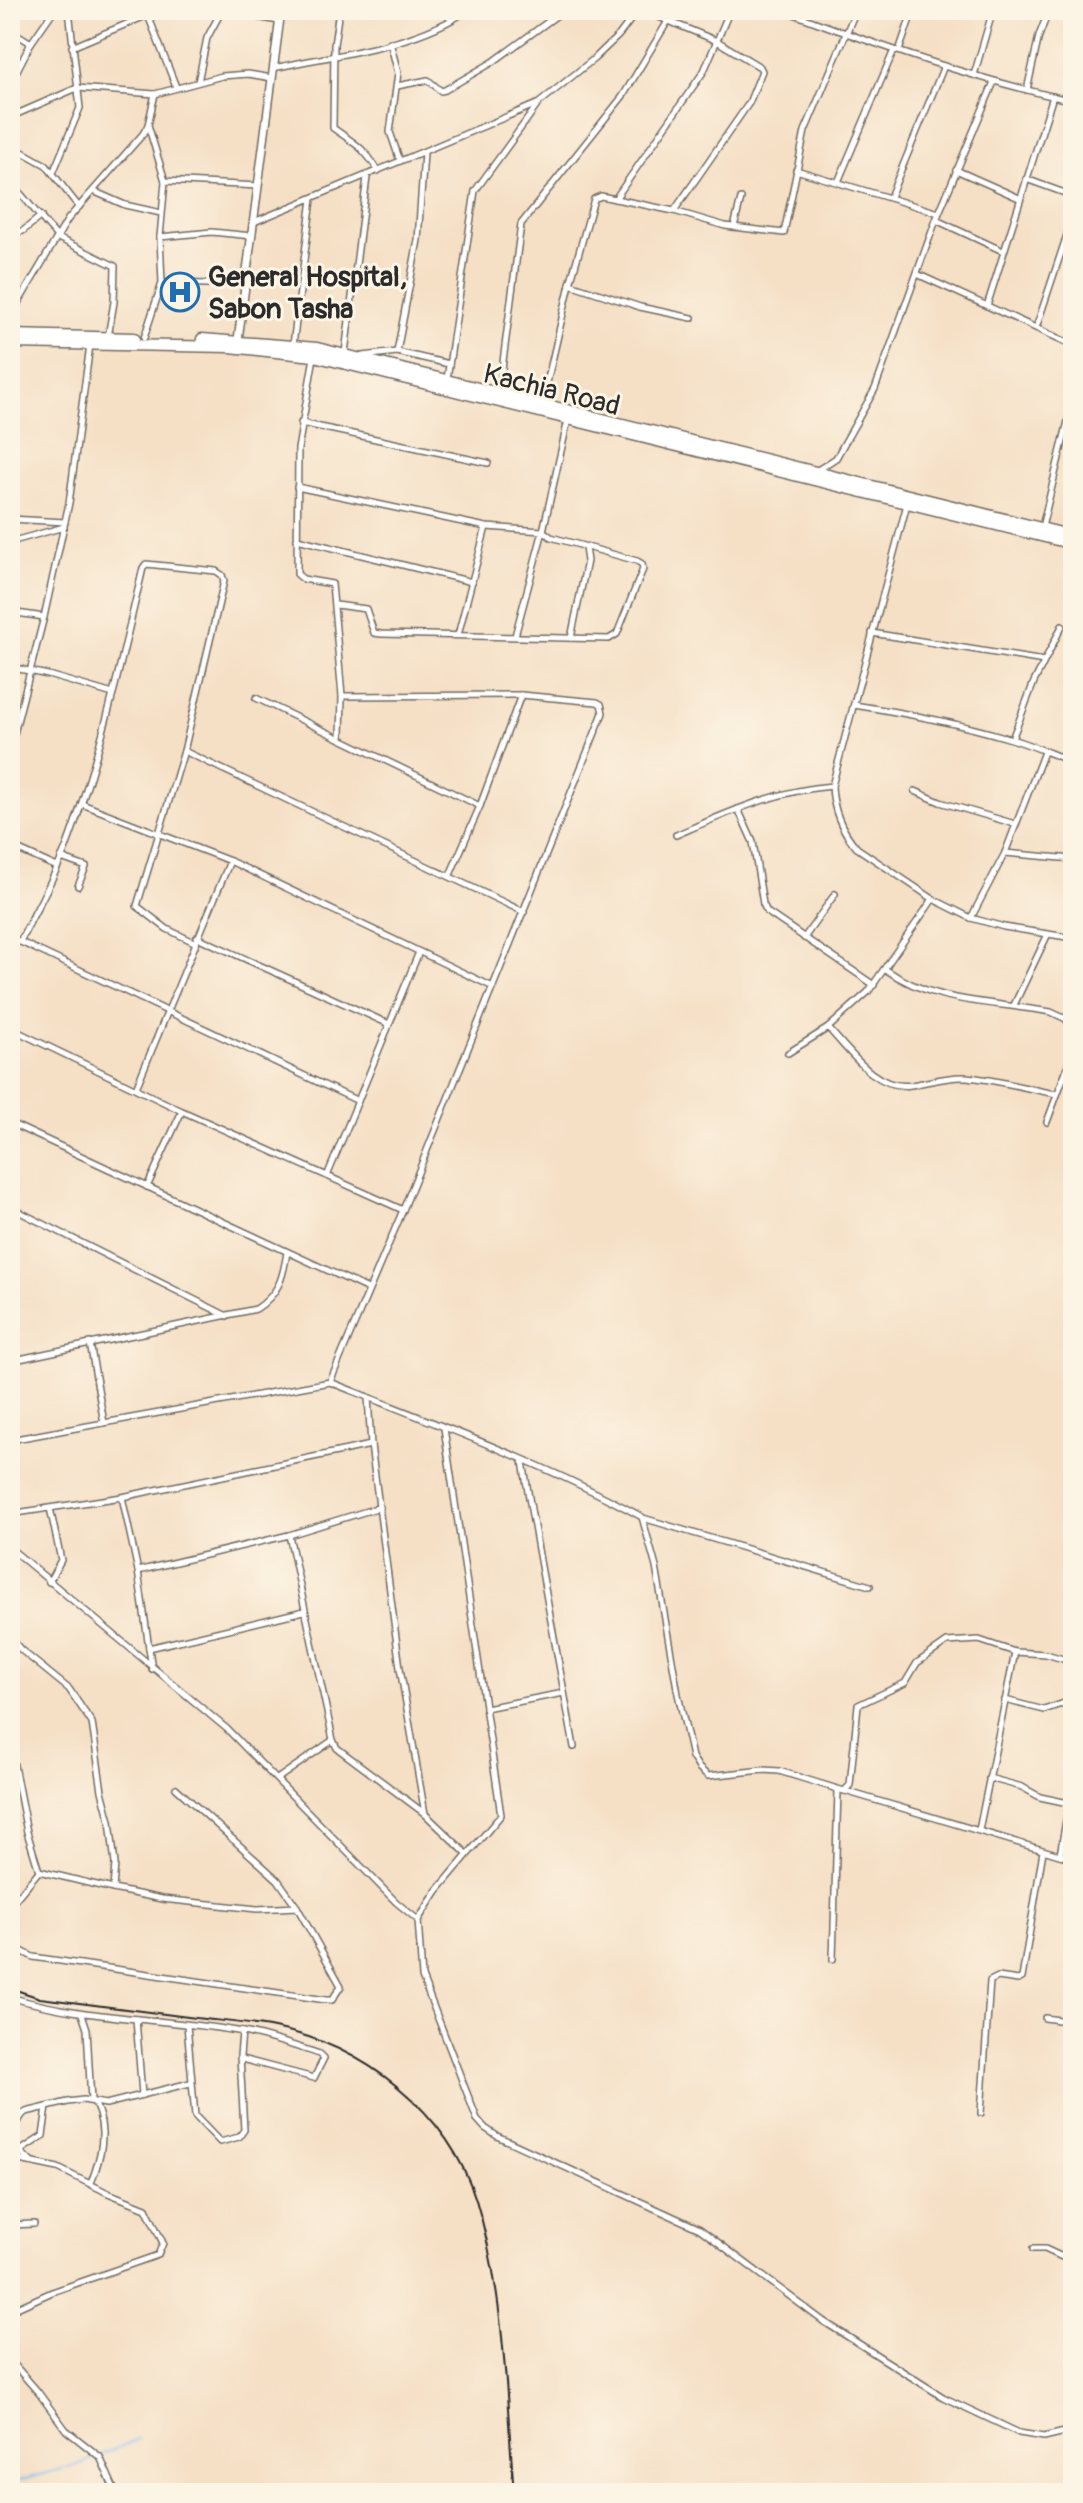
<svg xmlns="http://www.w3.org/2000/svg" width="1083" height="2503" font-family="Pangolin,sans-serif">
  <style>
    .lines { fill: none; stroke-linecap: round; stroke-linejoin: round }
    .stream { stroke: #78bdef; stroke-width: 2 }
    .street-casing { stroke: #726a61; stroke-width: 8 }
    .secondary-casing { stroke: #726a61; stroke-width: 10 }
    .highway-casing { stroke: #726a61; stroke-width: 13 }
    .street { stroke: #fff; stroke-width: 5 }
    .secondary { stroke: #fff; stroke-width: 7 }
    .highway { stroke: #fff; stroke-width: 10 }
    .rail { stroke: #2b2b2b; stroke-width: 2 }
    .labels { text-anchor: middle; stroke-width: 6; stroke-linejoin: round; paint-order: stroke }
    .poi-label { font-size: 28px; font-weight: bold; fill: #2b2b2b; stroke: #fcf5e5; text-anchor: start }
    .street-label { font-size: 28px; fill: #2b2b2b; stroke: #fcf5e5 }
  </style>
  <rect width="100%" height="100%" fill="#fcf5e5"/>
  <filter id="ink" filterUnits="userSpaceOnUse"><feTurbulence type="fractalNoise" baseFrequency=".0125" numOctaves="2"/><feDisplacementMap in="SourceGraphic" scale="16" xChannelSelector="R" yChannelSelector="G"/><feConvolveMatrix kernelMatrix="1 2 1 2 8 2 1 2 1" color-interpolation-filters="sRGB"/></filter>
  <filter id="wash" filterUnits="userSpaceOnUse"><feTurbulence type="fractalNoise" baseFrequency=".006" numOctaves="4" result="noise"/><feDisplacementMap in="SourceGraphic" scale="32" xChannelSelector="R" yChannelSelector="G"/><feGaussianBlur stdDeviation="1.8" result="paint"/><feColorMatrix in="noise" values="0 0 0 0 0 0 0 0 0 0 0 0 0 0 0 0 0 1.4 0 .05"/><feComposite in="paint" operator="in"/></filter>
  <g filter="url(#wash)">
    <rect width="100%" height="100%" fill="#f5dfc5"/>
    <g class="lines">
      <!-- stream -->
      <polyline class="stream" points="10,2483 80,2464 138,2439"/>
    </g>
  </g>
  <g filter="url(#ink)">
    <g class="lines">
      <!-- street casing -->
      <g class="street-casing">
        <g id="street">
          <polyline points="146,10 176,87"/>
          <path d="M339,10L334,45L333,128C354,143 364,147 378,171"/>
          <polyline points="642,10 717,41 760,67 762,71 749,103 674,211"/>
          <path d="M783,10C877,45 974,79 1073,101"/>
          <polyline points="222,11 279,21"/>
          <polyline points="664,19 668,10"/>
          <polyline points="10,30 31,43"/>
          <polyline points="390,42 398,73 390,132 400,161"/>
          <polyline points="72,47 148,15"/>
          <polyline points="899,51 913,10"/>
          <path d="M274,68C337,54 414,47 468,10"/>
          <polyline points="974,75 993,10"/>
          <polyline points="198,82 207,38 222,10"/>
          <polyline points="10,84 31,43 54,10"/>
          <polyline points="397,86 428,80 441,91 445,90 493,62 564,10"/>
          <polyline points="1027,90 1039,36 1049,10"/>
          <polyline points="10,117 77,88 155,94 222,76 248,74 272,78"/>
          <polyline points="10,145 46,165 79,207"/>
          <polyline points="796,170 939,213"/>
          <polyline points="956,170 1019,198"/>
          <polyline points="53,173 80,108 69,10"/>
          <polyline points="1026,179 1073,196"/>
          <polyline points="10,181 58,238 115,266 114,302 108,337"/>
          <polyline points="165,181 258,186"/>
          <polyline points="838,182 894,50"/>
          <polyline points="93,191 125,205 161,213"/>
          <polyline points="890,197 944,66"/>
          <polyline points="615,199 704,71 730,10"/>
          <polyline points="936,220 1003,251"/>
          <polyline points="254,222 537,104"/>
          <polyline points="734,227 741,199"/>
          <polyline points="10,234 23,231 41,216"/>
          <polyline points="160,237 212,232 252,236"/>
          <polyline points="917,274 1073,345"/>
          <polyline points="162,283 209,284"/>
          <polyline points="570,284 640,307 692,318"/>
          <polyline points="987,306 1053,96"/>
          <polyline points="10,317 68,219 143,134 148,125 155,94"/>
          <polyline points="1036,328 1073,217"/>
          <polyline points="144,338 162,283 160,237 165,181 148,125"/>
          <polyline points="293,345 312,199"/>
          <polyline points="397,352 418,240 424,153"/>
          <polyline points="345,353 367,177"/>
          <polyline points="363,356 397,352 449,364"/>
          <polyline points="447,379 475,191 539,103 595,58 619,35 638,10"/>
          <polyline points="499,392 521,224 623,96 668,21"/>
          <polyline points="542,404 570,284 594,199 601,196 674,211 725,226 784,233 805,131 856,10"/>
          <polyline points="301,423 488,463"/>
          <polyline points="816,471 836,458 875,389 936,220 994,82"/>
          <polyline points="297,487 486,527 543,531 551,537 637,561 642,564 643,569 617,634 609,639 381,634 374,633 366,609 336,605"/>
          <path d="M907,504L832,786C833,810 841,830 857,848L933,899L971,918L1004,927L1073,938"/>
          <polyline points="10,519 65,522"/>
          <polyline points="1042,527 1073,401"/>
          <polyline points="297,539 472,582"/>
          <polyline points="10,542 64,527"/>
          <polyline points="10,612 44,617"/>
          <polyline points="872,633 1044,661"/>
          <polyline points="458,635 486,527"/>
          <polyline points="515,636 543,531 568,420"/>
          <polyline points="571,638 587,561 585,548"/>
          <polyline points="10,667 48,675 113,694"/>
          <polyline points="256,698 480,806"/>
          <path d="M854,705C906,713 957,723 1008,738C1030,744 1051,754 1073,762"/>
          <polyline points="341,737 342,696"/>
          <polyline points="1012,739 1034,682 1062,626"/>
          <polyline points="10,749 44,617 69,503 90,345"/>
          <polyline points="915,791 940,802 1015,824"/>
          <polyline points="82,804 230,861 493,987"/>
          <polyline points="738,809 753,842 763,904 767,912 874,985"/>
          <path d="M676,835C727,813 777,790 832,786"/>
          <polyline points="10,846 57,867"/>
          <polyline points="1005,853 1073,859"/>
          <polyline points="61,858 86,867 78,886"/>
          <polyline points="450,875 480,806 521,695"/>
          <polyline points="971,918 1005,853 1044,752"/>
          <polyline points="10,937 358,1101"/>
          <polyline points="197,937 389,1024"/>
          <polyline points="804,938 835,894"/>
          <path d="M20,942C35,911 53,880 66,848C100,757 121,663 143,568L146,564L216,571L222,575L224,581L184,751"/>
          <polyline points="194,942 167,929 137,906 184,751 524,912"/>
          <path d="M885,969C936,1005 992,1001 1051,1012L1066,1019L1073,1031"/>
          <polyline points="1014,1005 1048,934"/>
          <polyline points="10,1028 182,1111 403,1210"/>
          <path d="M828,1028C849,1050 876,1091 911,1085C929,1082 947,1076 966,1077C996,1079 1027,1089 1057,1094"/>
          <polyline points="788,1053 828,1028 868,992 933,899"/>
          <polyline points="136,1088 230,861"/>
          <polyline points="1047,1122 1073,1052"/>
          <polyline points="10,1123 368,1289"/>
          <polyline points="328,1174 419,952"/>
          <polyline points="147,1187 182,1111"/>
          <polyline points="10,1207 227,1316"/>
          <polyline points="90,1343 104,1423"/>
          <path d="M10,1361L256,1309C279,1294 283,1278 287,1252"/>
          <path d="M330,1382C435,1424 543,1462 642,1517L656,1567L678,1694L692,1757L699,1768L708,1776L763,1770L779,1771L844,1791L850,1785L858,1705L905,1683L917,1663L947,1642L979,1640L1015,1652L1046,1654L1073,1662"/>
          <polyline points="368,1397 371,1445 400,1668 425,1814 467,1854"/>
          <polyline points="444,1428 501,1815 437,1891 418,1920 422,1977 477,2119 485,2128 497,2136 700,2229 823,2321 943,2397 1019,2433 1044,2437 1073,2430"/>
          <polyline points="10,1440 330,1382 403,1210 603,713 601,704 597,702 521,695 342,696 332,584 303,579 297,574 298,449 314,357"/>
          <path d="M523,1461C538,1556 557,1651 574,1747"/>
          <polyline points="122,1497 138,1571 152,1669"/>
          <polyline points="10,1514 122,1497 371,1445"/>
          <polyline points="643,1518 870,1586"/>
          <polyline points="289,1535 333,1740 337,1748 424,1813"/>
          <polyline points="10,1548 227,1729 396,1902 418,1920"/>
          <polyline points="138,1571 289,1535 380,1507"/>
          <polyline points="49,1582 61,1560 50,1508"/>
          <polyline points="10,1637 21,1650 69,1689 92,1723 102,1791 110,1821 115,1864 113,1889 162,1899 257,1909 297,1907 341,1986 332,2000 326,2000 33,1957 10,1945"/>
          <polyline points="149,1648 304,1611"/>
          <polyline points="1005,1700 1044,1710 1073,1700"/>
          <polyline points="485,1708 564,1693"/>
          <polyline points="10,1745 27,1832 39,1871"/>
          <polyline points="989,1778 1022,1787 1040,1797 1073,1804"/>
          <polyline points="277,1779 333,1740"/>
          <polyline points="176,1788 278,1880 297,1907"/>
          <polyline points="845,1791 1073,1859"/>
          <polyline points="979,1830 1015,1652"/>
          <polyline points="1060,1855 1069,1803"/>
          <polyline points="39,1871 113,1889"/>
          <polyline points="10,1906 39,1871"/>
          <polyline points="833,1959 838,1790"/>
          <path d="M10,1997C86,2020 165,2018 243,2032C269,2037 294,2046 320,2054L324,2058L314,2078L242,2059"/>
          <polyline points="82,2014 87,2029 91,2101"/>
          <polyline points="1045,2018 1073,2022"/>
          <polyline points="136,2019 142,2095"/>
          <polyline points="187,2025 195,2116 220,2142 239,2137 244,2130 240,2056 242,2032"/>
          <polyline points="10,2106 22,2114"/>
          <polyline points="981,2113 990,1981 998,1977 1018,1980 1022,1978 1043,1851"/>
          <path d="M10,2134C18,2128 18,2116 26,2112L68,2102L83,2100L106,2104L190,2083"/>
          <polyline points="10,2158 58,2168 108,2193 146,2208 163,2243 158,2255 52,2292 10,2311"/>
          <polyline points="31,2162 20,2151 43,2136 47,2107"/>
          <path d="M91,2183C101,2157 108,2130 95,2104"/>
          <polyline points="10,2225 34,2224"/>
          <polyline points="1033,2249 1045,2249 1073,2262"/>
          <polyline points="10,2360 38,2392 66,2430 100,2457 116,2493"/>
        </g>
      </g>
      <!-- secondary casing -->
      <g class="secondary-casing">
        <polyline id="secondary" points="238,340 281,10"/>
      </g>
      <!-- highway casing -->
      <g class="highway-casing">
        <g id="highway">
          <polyline points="10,335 134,338"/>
          <polyline points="202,339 317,348 1073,536"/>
          <polyline points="10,343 230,347 314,356 1073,544"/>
        </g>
      </g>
      <!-- street -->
      <use href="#street" class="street"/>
      <!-- secondary -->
      <use href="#secondary" class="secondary"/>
      <!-- highway -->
      <use href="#highway" class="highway"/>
      <!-- rail -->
      <path class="rail" d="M10,1988L40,1998C92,2005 144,2011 196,2018C221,2021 248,2023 274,2028C363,2045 448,2111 476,2200C505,2293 506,2396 514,2493"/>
    </g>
  </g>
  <!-- icons -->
  <defs>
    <g id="hospital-ring" transform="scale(2)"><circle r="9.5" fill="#fcf5e5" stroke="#1f6fb2" stroke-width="1.5"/><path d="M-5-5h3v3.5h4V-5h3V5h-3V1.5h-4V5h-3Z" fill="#1f6fb2"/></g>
  </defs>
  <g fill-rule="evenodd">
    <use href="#hospital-ring" x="180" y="292"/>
  </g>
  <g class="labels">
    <!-- poi labels -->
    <g class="poi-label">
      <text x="208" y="286">General Hospital,<tspan x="208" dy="32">Sabon Tasha</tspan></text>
    </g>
    <!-- street labels -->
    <g class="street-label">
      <text transform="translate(552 389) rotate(14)" y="10">Kachia Road</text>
    </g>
  </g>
  <!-- margin -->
  <rect width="1083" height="2503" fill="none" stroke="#fcf5e5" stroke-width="40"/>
</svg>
